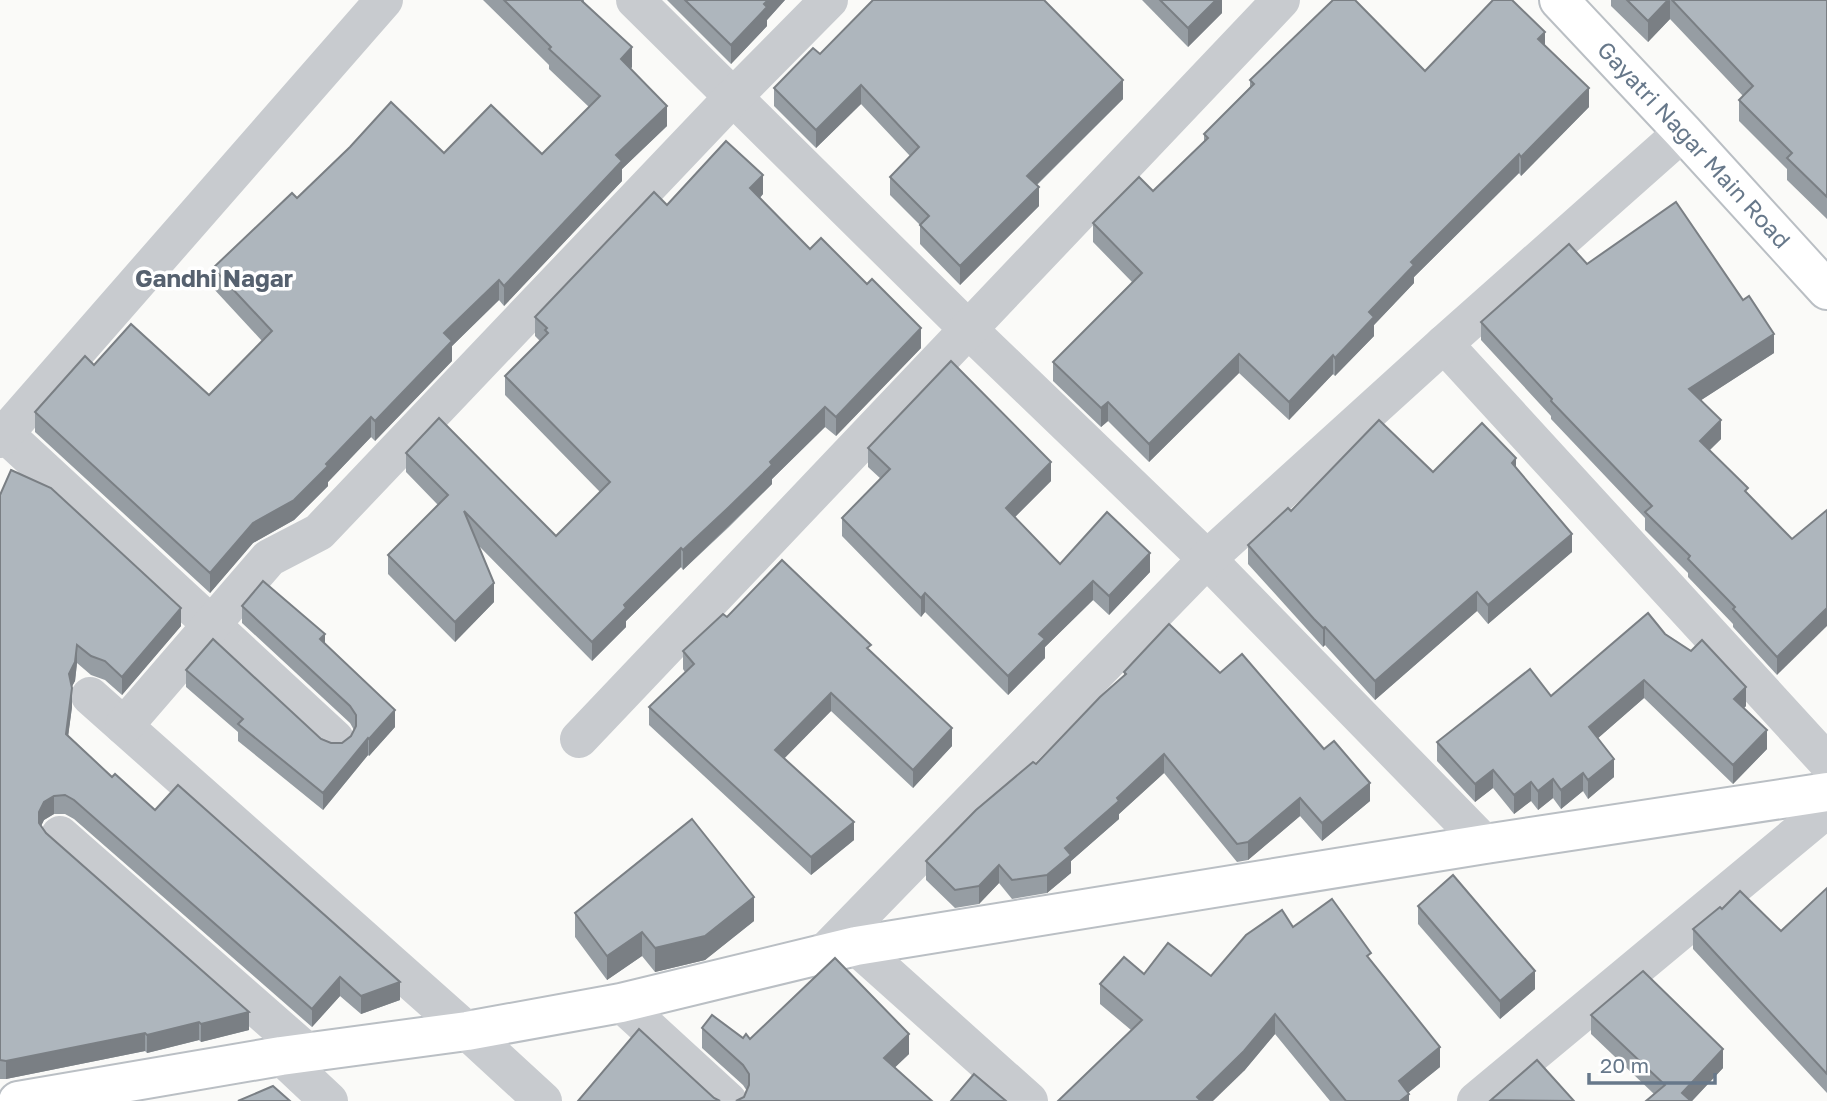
<svg xmlns="http://www.w3.org/2000/svg" width="1827" height="1101" font-family="'Golos Text',sans-serif">
  <style>
    .lines { fill: none; stroke-linecap: round; stroke-linejoin: round }
    .secondary-casing { stroke: #babfc4; stroke-width: 42 }
    .street { stroke: #c8cbcf; stroke-width: 38 }
    .secondary { stroke: #fff; stroke-width: 38 }
    .wall { fill: #969da3 }
    .shaded-wall { fill: #7a7f84 }
    .building { fill: #aeb6bd; stroke: #7a7f84; stroke-width: 2 }
    .labels { text-anchor: middle; stroke-width: 7; stroke-linejoin: round; paint-order: stroke }
    .street-label { font-size: 23px; fill: #67788a; stroke: #fff }
    .neighbourhood-label { font-size: 24px; font-weight: bold; fill: #56616f; stroke: #fff }
  </style>
  <rect width="100%" height="100%" fill="#fafaf8"/>
  <g class="lines">
    <!-- secondary casing -->
    <g class="secondary-casing">
      <g id="secondary">
        <path id="s1" d="M1559,0L1683,132L1827,290"/>
        <polyline points="18,1101 281,1056 467,1031 621,1003 856,946 1485,844 1827,792"/>
      </g>
    </g>
    <!-- street -->
    <g class="street">
      <polyline points="635,0 969,330 1207,559 1485,844"/>
      <polyline points="1444,344 1827,762"/>
      <polyline points="5,434 335,739"/>
      <polyline points="0,439 384,0"/>
      <polyline points="90,696 467,1031 543,1101"/>
      <polyline points="124,726 269,558 319,532 733,97 829,0"/>
      <polyline points="579,739 1281,0"/>
      <polyline points="60,835 307,1052"/>
      <polyline points="856,946 1029,1101"/>
      <polyline points="824,953 1207,559 1444,344 1683,132"/>
      <polyline points="621,1003 728,1101"/>
      <polyline points="281,1056 329,1101"/>
      <polyline points="1476,1101 1827,809"/>
    </g>
    <!-- secondary -->
    <use href="#secondary" class="secondary"/>
  </g>
  <!-- wall -->
  <g class="wall">
    <polygon points="483,0 584,0 584,3 632,67 631,69 667,126 622,169 622,181 504,306 499,300 452,346 452,361 375,441 371,437 328,482 328,486 294,520 253,543 210,593 35,432 35,412 94,365 209,395 262,341 213,288 213,268 297,198 444,153 542,154 589,107 549,69 549,65"/>
    <polygon points="667,0 785,0 767,20 767,26 731,64"/>
    <polygon points="1142,0 1222,0 1222,13 1188,47"/>
    <polygon points="1611,0 1827,0 1827,219 1787,180 1787,169 1739,121 1739,100 1743,96 1670,19 1648,42 1611,6"/>
    <polygon points="1545,45 1589,107 1521,176 1519,173 1414,277 1414,283 1374,325 1374,336 1335,376 1333,374 1289,420 1239,373 1149,462 1108,421 1101,427 1053,381 1053,362 1132,282 1093,242 1093,223 1153,191 1204,141 1204,134 1250,87 1250,80 1425,71"/>
    <polygon points="820,54 1123,99 1037,185 1039,206 960,285 920,244 920,225 890,195 890,177 910,156 861,104 816,148 774,106 774,88"/>
    <polygon points="763,194 760,198 810,249 921,348 836,436 825,427 772,479 772,484 729,527 683,570 681,567 626,621 626,627 592,661 479,546 494,602 455,642 388,574 388,555 438,505 406,472 406,453 556,536 600,492 505,395 505,376 540,341 535,336 535,317 667,205"/>
    <polygon points="1587,264 1774,353 1701,400 1721,439 1710,450 1748,494 1792,539 1777,675 1733,627 1733,624 1688,577 1688,573 1645,530 1645,518 1551,419 1551,416 1481,340 1481,322"/>
    <polygon points="868,448 1051,481 1015,517 1060,564 1150,572 1109,615 1093,600 1045,647 1045,658 1008,695 925,612 921,617 842,536 842,518 881,479 868,467"/>
    <polygon points="1516,468 1572,552 1488,624 1477,611 1375,700 1325,645 1323,647 1314,637 1248,564 1248,545 1291,511 1433,472"/>
    <polygon points="0,495 181,626 122,695 105,680 91,675 77,663 75,681 71,687 72,707 68,736 112,777 400,1000 361,1014 340,996 312,1027 74,819 65,814 54,814 44,820 41,826 46,833 249,1030 201,1042 199,1040 147,1053 145,1051 6,1079 0,1079"/>
    <polygon points="242,606 325,643 395,727 369,756 368,755 323,810 238,741 238,732 186,687 186,670 331,743 342,743 351,736 354,730 350,723 242,623"/>
    <polygon points="727,617 871,651 952,746 913,788 831,711 784,758 854,840 811,875 649,725 649,707 685,672 683,669 683,651"/>
    <polygon points="1665,634 1746,706 1744,708 1767,749 1733,784 1644,698 1598,738 1614,777 1588,799 1583,791 1561,809 1553,798 1538,810 1531,801 1514,814 1493,788 1475,802 1437,761 1437,742 1551,696"/>
    <polygon points="1124,672 1220,673 1370,801 1322,841 1300,816 1248,860 1237,862 1164,773 1119,814 1119,819 1071,861 1071,873 1047,893 1012,899 999,883 979,904 955,908 926,880 926,861 1036,764 1124,675"/>
    <polygon points="1827,888 1827,1093 1693,949 1693,929 1722,909 1781,931"/>
    <polygon points="1418,906 1535,989 1500,1019 1418,924"/>
    <polygon points="575,913 754,921 705,960 655,972 642,956 607,980 575,937"/>
    <polygon points="1293,927 1371,961 1440,1067 1408,1093 1409,1101 1330,1101 1275,1034 1244,1071 1131,1030 1100,1004 1100,984 1144,974 1211,976"/>
    <polygon points="1591,1015 1723,1068 1692,1101 1646,1101 1654,1094 1591,1034"/>
    <polygon points="702,1028 750,1039 909,1054 895,1067 744,1097 747,1091 743,1085 702,1048"/>
  </g>
  <!-- shaded-wall -->
  <g class="shaded-wall">
    <polygon points="768,0 785,0 767,20 767,26 731,64 731,45"/>
    <polygon points="1216,0 1222,0 1222,13 1188,47 1188,28"/>
    <polygon points="1668,0 1670,0 1670,19 1648,42 1648,21"/>
    <polygon points="1545,32 1545,51 1538,39"/>
    <polygon points="632,47 632,67 621,79 621,59"/>
    <polygon points="1123,80 1123,99 1027,194 1027,176"/>
    <polygon points="861,85 861,104 816,148 816,130"/>
    <polygon points="1589,88 1589,107 1521,176 1521,157"/>
    <polygon points="667,106 667,126 622,169 622,181 504,306 504,286 616,155"/>
    <polygon points="1519,154 1519,173 1414,277 1414,283 1374,325 1374,336 1335,376 1335,358 1369,312 1411,262"/>
    <polygon points="763,175 763,194 750,208 750,188"/>
    <polygon points="1039,187 1039,206 960,285 960,266"/>
    <polygon points="499,280 499,300 452,346 452,361 375,441 375,421 444,333"/>
    <polygon points="921,328 921,348 836,436 836,417"/>
    <polygon points="1774,334 1774,353 1689,408 1689,389"/>
    <polygon points="1239,354 1239,373 1149,462 1149,444"/>
    <polygon points="1333,355 1333,374 1289,420 1289,402"/>
    <polygon points="1108,402 1108,421 1101,427 1101,408"/>
    <polygon points="825,407 825,427 772,479 772,484 683,570 683,550"/>
    <polygon points="371,417 371,437 328,482 328,486 294,520 253,543 210,593 210,573 253,523 326,464"/>
    <polygon points="1721,420 1721,439 1700,459 1700,441"/>
    <polygon points="1516,458 1516,477 1512,463"/>
    <polygon points="1051,462 1051,481 1006,526 1006,508"/>
    <polygon points="1572,534 1572,552 1488,624 1488,605"/>
    <polygon points="681,548 681,567 626,621 626,627 592,661 592,642 624,605"/>
    <polygon points="1150,553 1150,572 1109,615 1109,596"/>
    <polygon points="1093,581 1093,600 1045,647 1045,658 1008,695 1008,676 1039,634"/>
    <polygon points="494,583 494,602 455,642 455,622"/>
    <polygon points="1477,592 1477,611 1375,700 1375,681"/>
    <polygon points="925,593 925,612 921,617 921,598"/>
    <polygon points="181,608 181,626 122,695 122,677"/>
    <polygon points="1827,608 1827,626 1777,675 1777,657"/>
    <polygon points="1325,627 1325,645 1323,647 1323,628"/>
    <polygon points="325,634 325,651 320,639"/>
    <polygon points="77,645 77,663 75,681 69,692 69,674"/>
    <polygon points="1644,680 1644,698 1589,746 1589,727"/>
    <polygon points="1746,687 1746,706 1734,718 1734,699"/>
    <polygon points="72,688 72,707 66,752 66,734"/>
    <polygon points="831,693 831,711 775,768 775,750"/>
    <polygon points="395,710 395,727 369,756 369,739"/>
    <polygon points="952,728 952,746 913,788 913,770"/>
    <polygon points="1767,730 1767,749 1733,784 1733,765"/>
    <polygon points="368,738 368,755 323,810 323,793"/>
    <polygon points="1164,754 1164,773 1119,814 1119,819 1071,861 1071,873 1047,893 1047,875 1065,848"/>
    <polygon points="1614,759 1614,777 1588,799 1588,780"/>
    <polygon points="1493,770 1493,788 1475,802 1475,784"/>
    <polygon points="1583,773 1583,791 1561,809 1561,790"/>
    <polygon points="1553,779 1553,798 1538,810 1538,791"/>
    <polygon points="1531,782 1531,801 1514,814 1514,795"/>
    <polygon points="1370,783 1370,801 1322,841 1322,823"/>
    <polygon points="54,796 54,814 44,820 39,830 39,812 44,802"/>
    <polygon points="1300,798 1300,816 1248,860 1248,842"/>
    <polygon points="854,822 854,840 811,875 811,857"/>
    <polygon points="999,865 999,883 979,904 979,886"/>
    <polygon points="754,897 754,921 705,960 655,972 655,948"/>
    <polygon points="642,932 642,956 607,980 607,956"/>
    <polygon points="1535,971 1535,989 1500,1019 1500,1001"/>
    <polygon points="340,977 340,996 312,1027 312,1009"/>
    <polygon points="400,982 400,1000 361,1014 361,996"/>
    <polygon points="249,1012 249,1030 201,1042 201,1024"/>
    <polygon points="1275,1014 1275,1034 1244,1071 1213,1101 1197,1101 1197,1097"/>
    <polygon points="199,1022 199,1040 147,1053 147,1035"/>
    <polygon points="145,1033 145,1051 6,1079 6,1061"/>
    <polygon points="909,1034 909,1054 884,1078 884,1058"/>
    <polygon points="1440,1047 1440,1067 1399,1100 1399,1081"/>
    <polygon points="1723,1049 1723,1068 1692,1101 1682,1101 1682,1093"/>
    <polygon points="1409,1094 1409,1101 1400,1101"/>
  </g>
  <!-- building -->
  <g class="building">
    <polygon points="504,0 582,0 582,1 632,47 621,59 667,106 616,155 622,161 504,286 499,280 444,333 452,341 375,421 371,417 326,464 328,466 294,500 253,523 210,573 35,412 85,356 94,365 131,324 209,395 272,331 213,268 292,193 297,198 350,147 391,102 444,153 491,105 542,154 600,96 549,49 551,47"/>
    <polygon points="685,0 768,0 764,4 767,7 731,45"/>
    <polygon points="873,0 1044,0 1123,80 1027,176 1039,187 960,266 920,225 929,216 890,177 919,147 861,85 816,130 774,88 813,48 820,54"/>
    <polygon points="1160,0 1216,0 1188,28"/>
    <polygon points="1333,0 1355,0 1425,71 1493,0 1512,0 1545,32 1538,39 1589,88 1521,157 1519,154 1411,262 1414,265 1369,312 1374,317 1335,358 1333,355 1289,402 1239,354 1149,444 1108,402 1101,408 1053,362 1142,273 1093,223 1139,177 1153,191 1208,138 1204,134 1254,84 1250,80"/>
    <polygon points="1627,0 1668,0 1648,21"/>
    <polygon points="1672,0 1827,0 1827,197 1787,158 1792,153 1739,100 1753,86"/>
    <polygon points="726,141 763,175 750,188 810,249 821,238 867,284 872,279 921,328 836,417 825,407 770,462 772,465 729,507 683,550 681,548 624,605 626,608 592,642 464,511 494,583 455,622 388,555 448,495 406,453 439,418 556,536 610,482 505,376 548,333 545,330 547,328 535,317 654,192 667,205"/>
    <polygon points="1676,202 1743,300 1749,296 1774,334 1689,389 1721,420 1700,441 1748,488 1745,491 1792,539 1827,510 1827,608 1777,657 1733,609 1735,607 1688,559 1690,556 1645,512 1652,506 1551,401 1552,399 1481,322 1569,244 1587,264"/>
    <polygon points="951,361 1051,462 1006,508 1060,564 1107,512 1150,553 1109,596 1093,581 1039,634 1045,639 1008,676 925,593 921,598 842,518 890,469 868,448"/>
    <polygon points="1379,420 1433,472 1482,423 1516,458 1512,463 1572,534 1488,605 1477,592 1375,681 1325,627 1323,628 1314,619 1248,545 1288,508 1291,511"/>
    <polygon points="11,470 51,488 181,608 122,677 105,661 91,656 77,645 75,662 69,674 72,688 66,734 112,777 115,774 155,810 178,785 400,982 361,996 340,977 312,1009 74,800 65,795 54,796 44,802 39,812 39,823 46,833 249,1012 201,1024 199,1022 147,1035 145,1033 6,1061 0,1060 0,495"/>
    <polygon points="782,560 871,645 867,648 952,728 913,770 831,693 775,750 854,822 811,857 649,707 694,664 683,651 723,614 727,617"/>
    <polygon points="263,581 325,634 320,639 395,710 369,739 368,738 323,793 238,724 243,719 186,670 213,639 321,739 331,743 342,743 351,736 356,726 356,715 350,706 242,606"/>
    <polygon points="1648,613 1665,634 1691,651 1702,640 1746,687 1734,699 1767,730 1733,765 1644,680 1589,727 1614,759 1588,780 1583,773 1561,790 1553,779 1538,791 1531,782 1514,795 1493,770 1475,784 1437,742 1530,669 1551,696"/>
    <polygon points="1169,624 1220,673 1242,654 1324,749 1334,741 1370,783 1322,823 1300,798 1248,842 1237,844 1164,754 1117,798 1119,801 1065,848 1071,855 1047,875 1012,880 999,865 979,886 955,890 926,861 976,810 1033,762 1036,764 1100,697 1126,674 1124,672"/>
    <polygon points="692,819 754,897 705,936 655,948 642,932 607,956 575,913"/>
    <polygon points="1453,875 1535,971 1500,1001 1418,906"/>
    <polygon points="1827,888 1827,1074 1693,929 1720,907 1722,909 1740,891 1781,931"/>
    <polygon points="1332,899 1371,953 1367,956 1440,1047 1399,1081 1409,1094 1400,1101 1346,1101 1275,1014 1244,1051 1197,1097 1201,1101 1058,1101 1142,1020 1100,984 1124,957 1144,974 1168,943 1211,976 1246,935 1282,910 1293,927"/>
    <polygon points="835,958 909,1034 884,1058 932,1101 736,1101 744,1097 749,1085 749,1074 743,1065 702,1028 712,1015 743,1038 746,1034 750,1039"/>
    <polygon points="1643,971 1723,1049 1682,1093 1691,1101 1646,1101 1665,1085 1591,1015"/>
    <polygon points="639,1029 714,1098 720,1101 578,1101"/>
    <polygon points="1537,1060 1574,1101 1491,1100"/>
    <polygon points="974,1074 1006,1101 951,1101"/>
    <polygon points="273,1086 290,1101 238,1101"/>
  </g>
  <g class="labels">
    <!-- street labels -->
    <g class="street-label">
      <text dy="8" stroke="none"><textPath href="#s1" startOffset="198">Gayatri Nagar Main Road</textPath></text>
    </g>
    <!-- neighbourhood labels -->
    <g class="neighbourhood-label">
      <text x="214" y="287">Gandhi Nagar</text>
    </g>
  </g>
  <!-- scale -->
  <path d="M1589 1073v10h126v-10" fill="none" stroke="#67788a" stroke-width="3.5"/>
  <text x="1600" y="1073" font-size="21" fill="#67788a" stroke="#ffffff" stroke-width="5" paint-order="stroke">20 m</text>
</svg>
